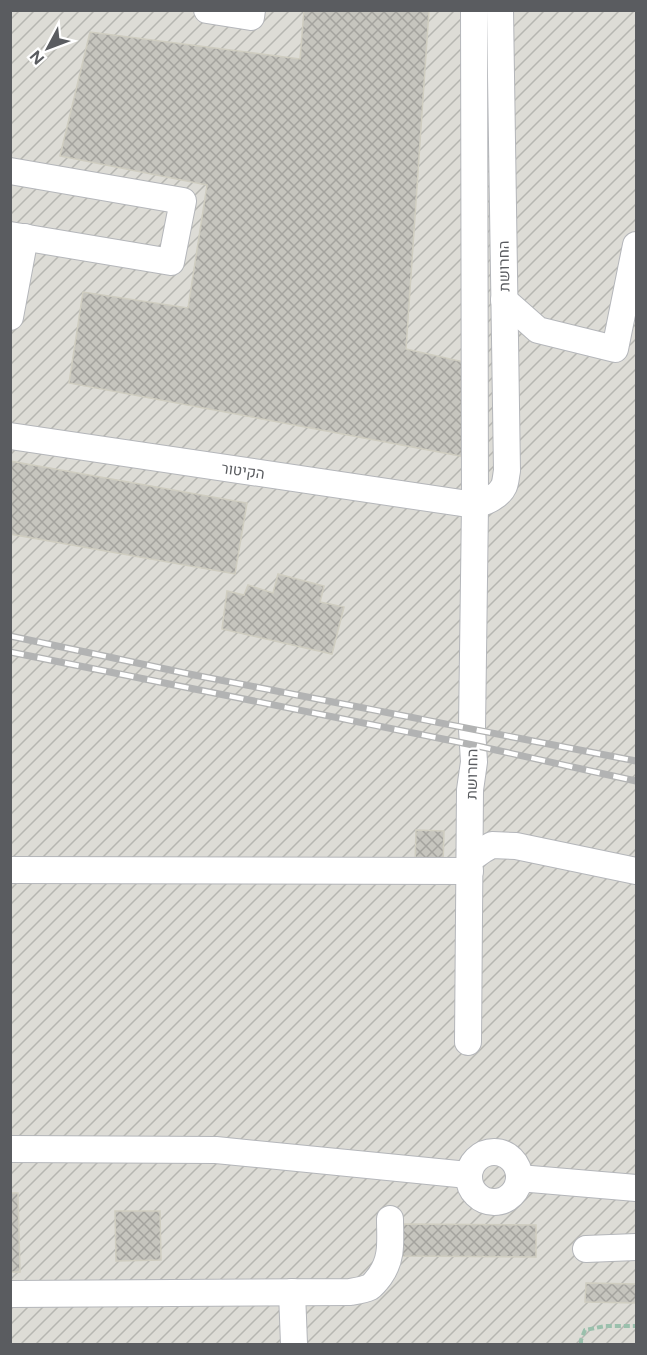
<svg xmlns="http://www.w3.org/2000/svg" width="647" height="1355" font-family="Figtree,Heebo,sans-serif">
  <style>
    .industrial { fill: url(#industrial-furrows) }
    .building { fill: url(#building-cross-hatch); stroke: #cfcdc0; stroke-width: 1.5 }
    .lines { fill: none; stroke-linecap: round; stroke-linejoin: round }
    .minor-casing { stroke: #b4b6ba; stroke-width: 28 }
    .path { stroke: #9ac0ac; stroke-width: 4; stroke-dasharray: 6 3; stroke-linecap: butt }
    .minor { stroke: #fff; stroke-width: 26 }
    .rail-casing { stroke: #b2b3b3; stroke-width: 7 }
    .rail { stroke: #fff; stroke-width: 4.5; stroke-dasharray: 14; stroke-linecap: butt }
    .labels { text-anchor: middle; stroke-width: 4.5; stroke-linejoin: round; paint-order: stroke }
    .street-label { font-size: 15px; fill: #5a5c60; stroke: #fff }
  </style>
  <defs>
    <pattern id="industrial-furrows" width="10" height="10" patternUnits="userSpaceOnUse" patternTransform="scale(1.5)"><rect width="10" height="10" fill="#dddcd6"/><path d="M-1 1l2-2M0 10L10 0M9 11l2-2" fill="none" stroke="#b6b6b1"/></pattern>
    <pattern id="building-cross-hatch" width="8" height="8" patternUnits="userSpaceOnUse" patternTransform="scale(1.5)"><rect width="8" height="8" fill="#c6c5be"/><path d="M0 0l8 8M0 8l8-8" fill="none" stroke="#a4a39e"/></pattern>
  </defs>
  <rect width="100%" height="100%" fill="#ebeae1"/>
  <!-- industrial -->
  <rect class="industrial" x="11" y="11" width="625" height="1333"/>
  <!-- building -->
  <g class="building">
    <polygon points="304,10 429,10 406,349 464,362 466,457 69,383 83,292 188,308 207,185 60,156 90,32 300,59"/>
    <polygon points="10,461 247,503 235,574 10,534"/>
    <polygon points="278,574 324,586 320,602 344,607 332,654 222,629 227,591 244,595 248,585 273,593"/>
    <polygon points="416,830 444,831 443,866 415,865"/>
    <polygon points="10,1193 18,1193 20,1272 10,1272"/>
    <polygon points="115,1211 160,1211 161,1260 116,1261"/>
    <polygon points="398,1224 536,1225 536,1257 398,1256"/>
    <polygon points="586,1283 636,1284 636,1303 585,1302"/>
  </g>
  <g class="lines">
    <!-- minor casing -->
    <g class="minor-casing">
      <g id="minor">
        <polyline points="207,10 251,17 252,10"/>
        <polyline points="10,171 183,201 171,262 10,235"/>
        <polyline points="504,300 538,330 615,349 636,245"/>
        <polyline points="10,317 25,237"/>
        <path d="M10,436L475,505C486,502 499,497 504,486C506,481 506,475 507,471L500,10"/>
        <polyline points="470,859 483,850 492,845 516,846 636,871"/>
        <polyline points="10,870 470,871"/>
        <polyline points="468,1042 470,790 474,762 472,729 475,505 474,10"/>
        <polyline points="10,1149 216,1150 468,1175"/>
        <circle cx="494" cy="1177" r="25"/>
        <polyline points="519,1178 636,1188"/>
        <polyline points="586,1249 636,1247"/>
        <polyline points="292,1292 294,1344"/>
        <path d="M10,1294L350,1292C356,1291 364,1290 370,1287C373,1285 377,1280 380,1276C393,1258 390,1240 390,1219"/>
      </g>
    </g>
    <!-- path -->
    <polyline class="path" points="581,1344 581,1340 585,1330 605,1326 636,1326"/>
    <!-- minor -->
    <use href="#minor" class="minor"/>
    <!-- rail casing -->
    <g class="rail-casing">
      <g id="rail">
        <polyline points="10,636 189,674 636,761"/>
        <polyline points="10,652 473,745 636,781"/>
      </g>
    </g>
    <!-- rail -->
    <use href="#rail" class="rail"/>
  </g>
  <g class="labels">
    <!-- street labels -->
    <g class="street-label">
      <text transform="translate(504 266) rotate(-91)" y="5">החרושת</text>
      <text transform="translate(243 471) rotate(8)" y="5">הקיטור</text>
      <text transform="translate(472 774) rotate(-89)" y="5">החרושת</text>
    </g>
  </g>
  <!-- border -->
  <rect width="647" height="1355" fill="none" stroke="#5a5c60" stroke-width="24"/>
  <!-- north arrow -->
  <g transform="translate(48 48) rotate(229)" stroke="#ffffff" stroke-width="4.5" paint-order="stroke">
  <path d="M0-4.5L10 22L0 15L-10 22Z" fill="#5a5c60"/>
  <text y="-9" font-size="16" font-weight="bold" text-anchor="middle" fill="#5a5c60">N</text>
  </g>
</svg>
